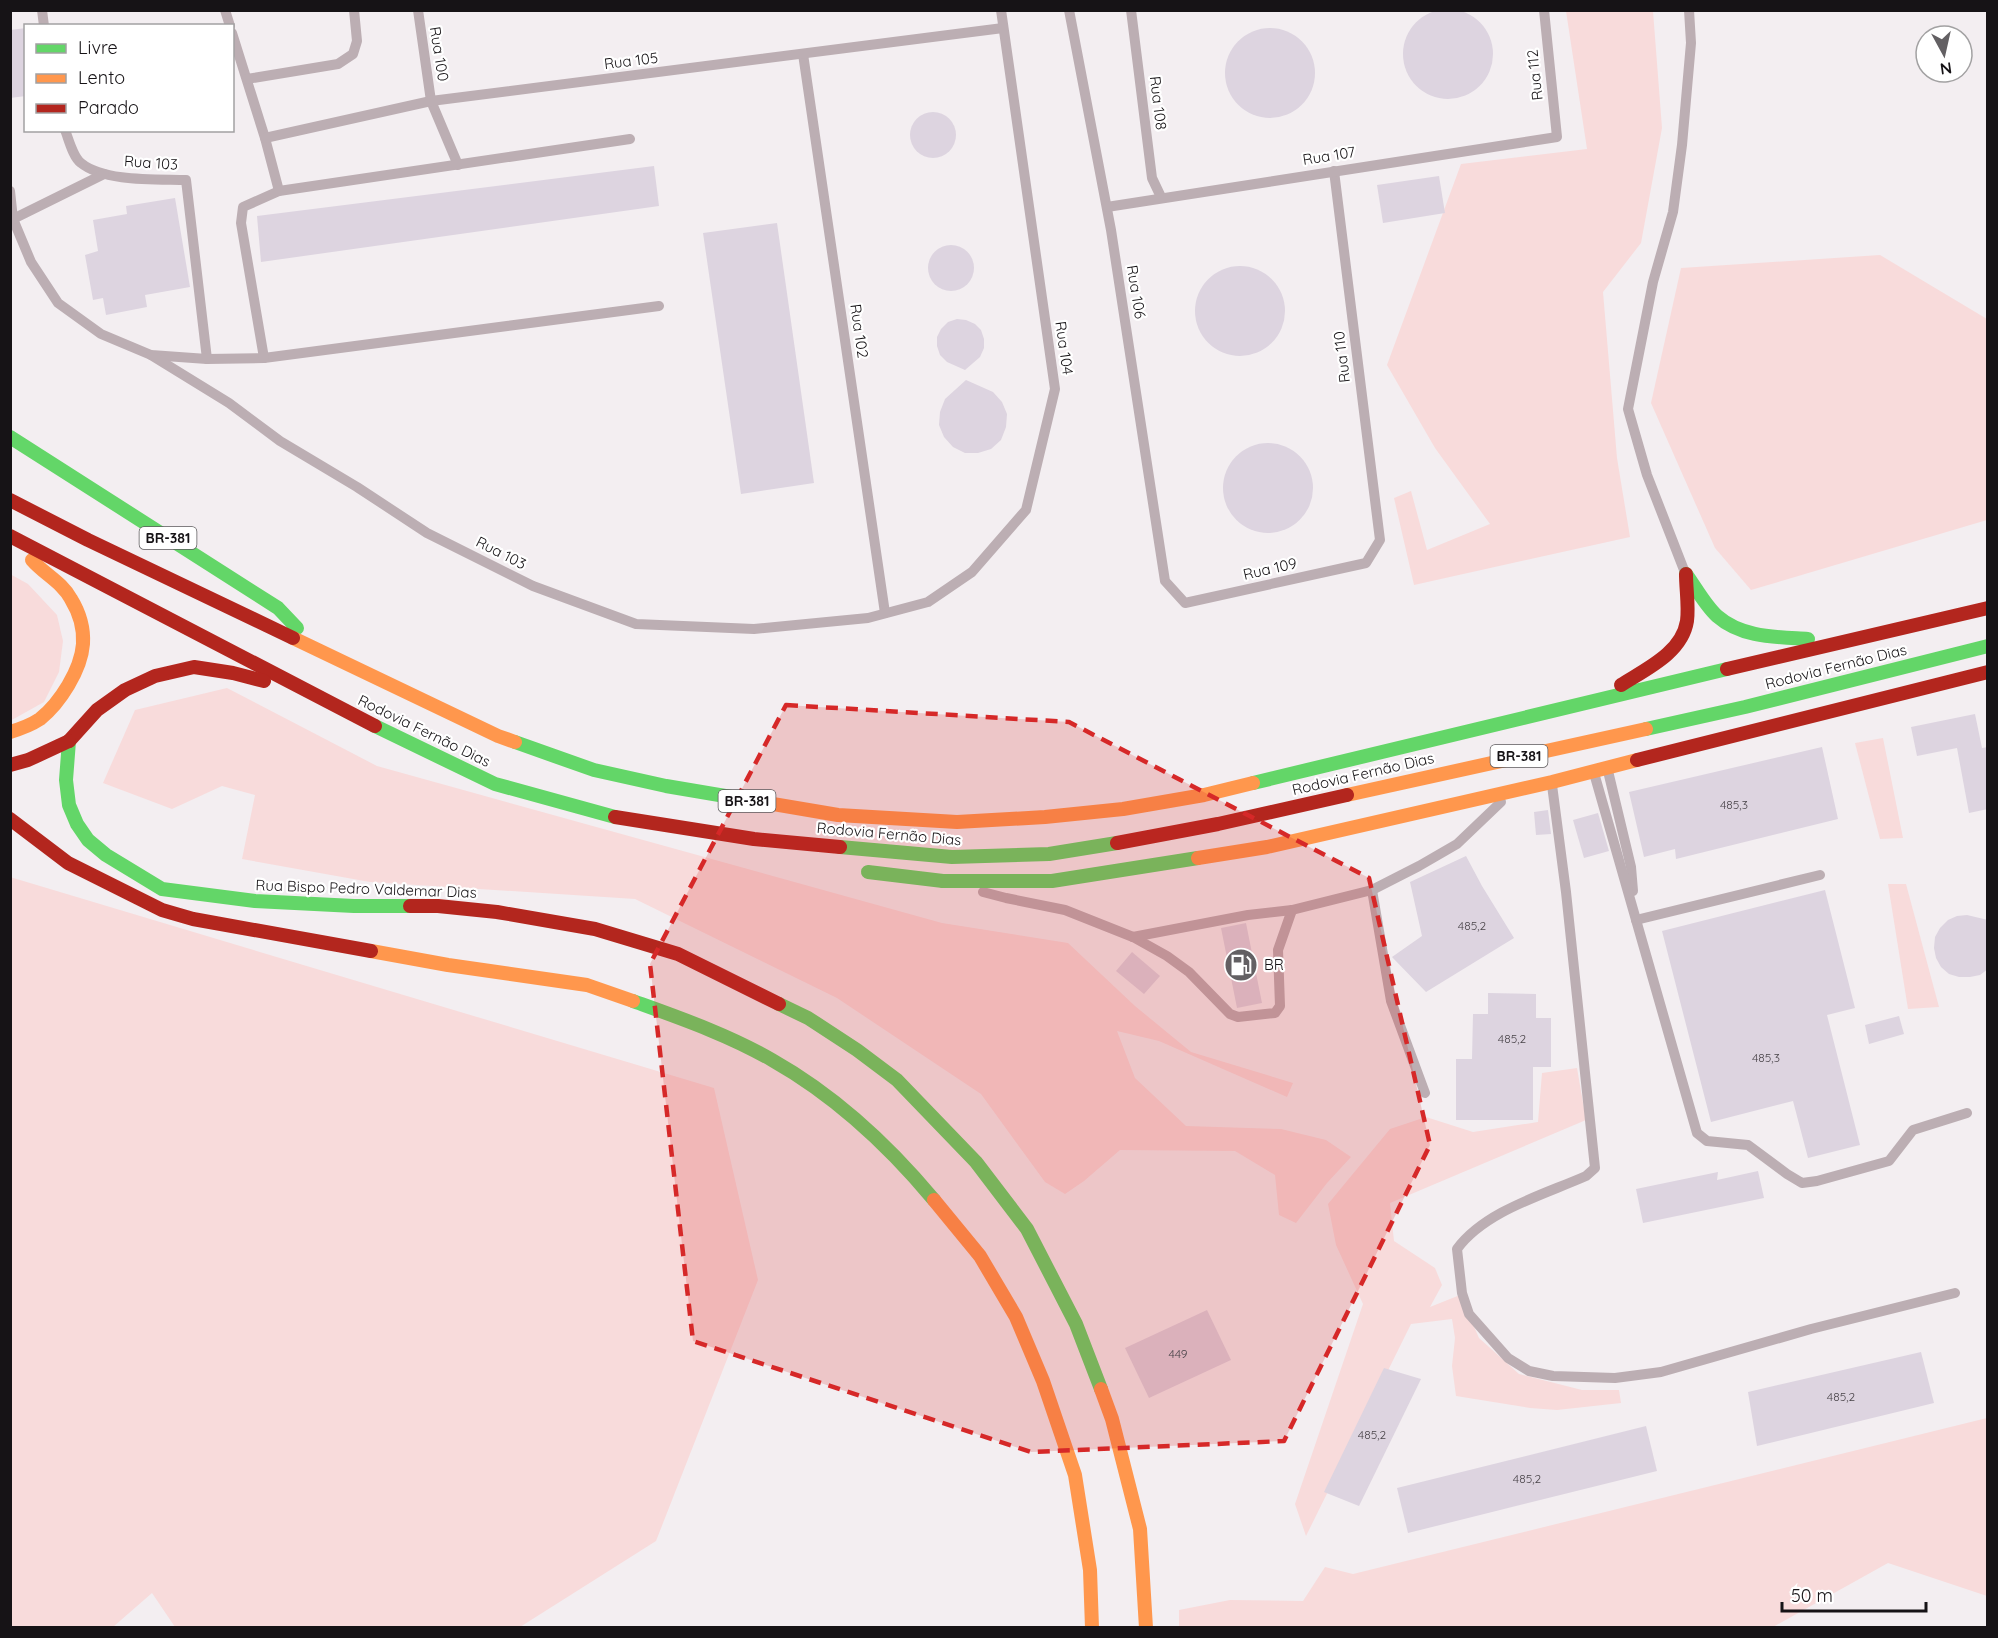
<svg xmlns="http://www.w3.org/2000/svg" width="1998" height="1638" font-family="Quicksand,sans-serif">
  <style>
    .green { fill: #f8dbdb }
    .building { fill: #ddd4e0 }
    .lines { fill: none; stroke-linecap: round; stroke-linejoin: round }
    .lane { stroke: #bcaeb3; stroke-width: 10 }
    .fast { stroke: #63d668; stroke-width: 14 }
    .slow { stroke: #ff974d; stroke-width: 14 }
    .jam { stroke: #b3261e; stroke-width: 14 }
    .marked { fill: #d62828; fill-opacity: 0.2; stroke: #d62828; stroke-width: 4.5; stroke-dasharray: 12 8; stroke-linejoin: round }
    .labels { text-anchor: middle; stroke-width: 4.5; stroke-linejoin: round; paint-order: stroke }
    .number-label { font-size: 12px; fill: #484348 }
    .shield { fill: #fff; stroke: #5c5a5c; stroke-width: 1.5 }
    .shield-label { font-size: 14px; font-weight: bold; fill: #161316 }
    .street-label { font-size: 15px; fill: #161316; stroke: #fff }
    .poi-label { font-size: 15px; fill: #161316; stroke: #fff; text-anchor: start }
  </style>
  <rect width="100%" height="100%" fill="#f3eef1"/>
  <!-- green -->
  <g class="green">
    <polygon points="1566,11 1653,11 1662,128 1641,243 1603,292 1617,458 1630,537 1414,585 1394,498 1411,491 1427,550 1490,524 1435,448 1387,365 1461,164 1587,149"/>
    <polygon points="1880,255 1987,319 1987,520 1751,590 1715,548 1651,403 1681,268"/>
    <polygon points="10,574 28,584 57,615 63,641 59,672 44,702 10,721"/>
    <polygon points="227,688 377,766 942,923 1068,943 1135,1006 1191,1052 1293,1083 1287,1097 1159,1041 1117,1031 1135,1078 1186,1126 1281,1129 1326,1140 1351,1157 1327,1183 1296,1223 1279,1215 1275,1175 1235,1151 1120,1150 1084,1181 1065,1194 1045,1182 981,1094 837,998 635,899 370,882 242,859 255,795 222,786 172,809 103,783 135,710"/>
    <polygon points="1883,738 1903,838 1880,839 1855,743"/>
    <polygon points="10,877 714,1088 758,1280 656,1541 520,1627 175,1627 152,1593 113,1627 11,1627"/>
    <polygon points="1888,884 1906,884 1939,1007 1908,1009"/>
    <polygon points="1577,1068 1586,1120 1390,1203 1394,1241 1435,1268 1442,1285 1430,1307 1460,1295 1479,1338 1519,1374 1582,1390 1619,1390 1621,1403 1557,1410 1530,1408 1456,1396 1452,1366 1455,1338 1452,1319 1411,1324 1306,1536 1295,1504 1363,1304 1336,1245 1328,1204 1390,1129 1426,1117 1473,1132 1538,1122 1542,1073"/>
    <polygon points="1987,1418 1987,1596 1888,1563 1773,1627 1179,1627 1179,1610 1230,1600 1303,1601 1325,1567 1353,1574"/>
  </g>
  <!-- building -->
  <g class="building">
    <circle cx="1448" cy="54" r="45"/>
    <circle cx="1270" cy="73" r="45"/>
    <polygon points="26,28 26,96 10,98 10,30"/>
    <circle cx="933" cy="135" r="23"/>
    <polygon points="654,166 659,206 261,262 257,216"/>
    <polygon points="1439,176 1445,213 1383,223 1377,185"/>
    <polygon points="175,198 190,287 145,295 147,307 106,315 103,298 93,300 85,255 98,251 93,220 127,214 126,206"/>
    <polygon points="777,223 814,483 741,494 703,233"/>
    <circle cx="951" cy="268" r="23"/>
    <circle cx="1240" cy="311" r="45"/>
    <polygon points="957,319 966,320 975,324 981,330 984,339 984,348 980,357 965,370 947,362 940,355 937,346 937,337 941,329 948,322"/>
    <polygon points="966,380 993,392 1002,402 1007,414 1006,427 1001,440 991,449 978,453 965,453 953,447 944,437 939,425 940,412 945,399"/>
    <circle cx="1268" cy="488" r="45"/>
    <polygon points="1975,714 1982,748 1988,747 1988,809 1969,813 1957,748 1917,756 1911,727"/>
    <polygon points="1822,747 1838,819 1676,859 1675,849 1644,857 1629,792"/>
    <polygon points="1548,810 1551,834 1536,835 1534,812"/>
    <polygon points="1598,813 1609,851 1584,858 1573,820"/>
    <polygon points="1466,856 1482,886 1514,938 1426,992 1392,957 1422,936 1410,882"/>
    <polygon points="1825,890 1855,1008 1827,1015 1860,1145 1808,1158 1793,1101 1711,1122 1662,931"/>
    <polygon points="1967,915 1988,920 1988,969 1980,975 1970,977 1959,977 1949,974 1941,967 1936,958 1934,948 1935,937 1940,928 1948,920 1957,916"/>
    <polygon points="1246,923 1262,1003 1237,1008 1221,928"/>
    <polygon points="1132,952 1160,976 1144,994 1116,971"/>
    <polygon points="1488,993 1536,994 1536,1018 1551,1018 1551,1067 1533,1067 1533,1120 1456,1120 1456,1059 1472,1059 1473,1014 1488,1014"/>
    <polygon points="1899,1016 1904,1034 1869,1044 1865,1025"/>
    <polygon points="1758,1171 1764,1198 1643,1223 1636,1189 1718,1172 1717,1180"/>
    <polygon points="1207,1310 1231,1360 1149,1398 1125,1348"/>
    <polygon points="1921,1352 1934,1403 1757,1446 1748,1392"/>
    <polygon points="1384,1368 1421,1379 1359,1506 1324,1492"/>
    <polygon points="1646,1426 1657,1471 1408,1533 1397,1488"/>
  </g>
  <g class="lines">
    <!-- lane -->
    <g class="lane">
      <polyline points="42,10 44,26"/>
      <polyline points="225,10 230,26"/>
      <polyline points="418,10 431,101 458,165"/>
      <polyline points="1069,10 1111,230 1165,581 1185,603 1366,563 1380,540 1334,171"/>
      <polyline points="1131,10 1152,178 1161,197"/>
      <polyline points="232,33 265,138 279,191"/>
      <polyline points="803,54 885,613"/>
      <polyline points="247,79 338,64 353,54 357,41 354,10"/>
      <path d="M65,130C69,140 73,157 81,163C104,182 157,179 186,180L207,359"/>
      <polyline points="265,138 431,101 1003,28"/>
      <polyline points="10,191 13,219 31,262 58,303 101,334 151,355 207,359 264,358 659,306"/>
      <polyline points="1107,207 1557,137 1544,10"/>
      <polyline points="13,219 104,174"/>
      <polyline points="151,355 229,403 280,441 357,487 427,533 533,586 636,624 754,629 868,618 928,602 972,572 1026,510 1055,389 1001,10"/>
      <polyline points="264,358 241,223 243,207 279,191 630,139"/>
      <polyline points="1684,570 1647,475 1628,409 1653,282 1673,212 1682,145 1691,43 1689,10"/>
      <polyline points="1608,771 1631,867 1633,891"/>
      <polyline points="1594,773 1697,1133 1707,1141 1748,1145 1787,1174 1802,1183 1817,1181 1889,1161 1913,1130 1967,1113"/>
      <path d="M1552,785L1566,892L1595,1168L1586,1176C1543,1195 1485,1211 1457,1249L1462,1293L1469,1314L1508,1358L1529,1371L1553,1376L1615,1378L1661,1372L1811,1329L1955,1293"/>
      <polyline points="1372,890 1391,1001 1425,1093"/>
      <polyline points="983,892 1006,898 1065,910 1133,937 1167,956 1189,972 1230,1014 1238,1017 1275,1013 1280,1006 1278,950 1292,910"/>
      <polyline points="1636,920 1820,875"/>
      <polyline points="1133,937 1248,915 1292,910 1372,890 1419,866 1457,844 1501,802"/>
    </g>
    <!-- fast -->
    <g class="fast">
      <polyline points="10,437 278,608 297,628"/>
      <path d="M1686,574C1696,588 1705,605 1717,616C1742,638 1777,637 1808,639"/>
      <polyline points="375,726 495,784 615,817"/>
      <polyline points="1646,729 1745,707 1988,646"/>
      <polyline points="69,741 66,780 69,805 77,824 88,840 106,855 162,889 255,901 354,906 410,906"/>
      <polyline points="515,742 594,770 666,786 737,798"/>
      <polyline points="1253,783 1727,669"/>
      <polyline points="840,847 952,857 1049,854 1117,843"/>
      <polyline points="868,872 943,881"/>
      <polyline points="943,881 1052,881 1198,858"/>
      <path d="M633,1001C680,1018 729,1035 772,1060C834,1095 889,1146 934,1200"/>
      <polyline points="779,1004 808,1018 857,1050 897,1080 976,1162 1027,1229 1076,1324 1101,1389"/>
    </g>
    <!-- slow -->
    <g class="slow">
      <polyline points="293,638 498,736 515,742"/>
      <path d="M10,732C20,729 31,725 40,719C60,703 81,670 83,644C84,628 79,612 71,599C62,582 44,574 32,560"/>
      <polyline points="1347,795 1646,729"/>
      <polyline points="737,798 838,815 957,822 1045,817 1123,809 1204,795 1253,783"/>
      <polyline points="1198,858 1267,847 1552,782 1637,760"/>
      <polyline points="371,951 448,965 587,985 633,1001"/>
      <polyline points="934,1200 980,1256 1016,1317 1043,1381 1075,1475 1090,1570 1092,1628"/>
      <polyline points="1101,1389 1112,1419 1140,1529 1146,1628"/>
    </g>
    <!-- jam -->
    <g class="jam">
      <polyline points="10,500 88,540 293,638"/>
      <polyline points="10,536 375,726"/>
      <polyline points="1727,669 1988,608"/>
      <path d="M1621,685C1646,669 1682,653 1687,621C1689,607 1686,589 1686,574"/>
      <polyline points="69,741 97,710 125,690 155,676 194,667 233,673 264,681"/>
      <polyline points="1637,760 1988,672"/>
      <polyline points="10,765 28,760 69,741"/>
      <polyline points="615,817 754,839 840,847"/>
      <polyline points="10,819 68,863 162,910 193,919 371,951"/>
      <polyline points="1117,843 1218,824 1347,795"/>
      <polyline points="410,906 438,906 497,912 595,929 678,954 779,1004"/>
    </g>
  </g>
  <!-- marked area -->
  <path class="marked" d="M786,705L1069,722L1369,878L1430,1145L1284,1441L1031,1452L693,1341L650,964Z"/>
  <!-- icons -->
  <defs>
    <g id="fuel-disc" transform="scale(1.725)"><circle r="9.5" fill="#636063" stroke="#fff"/><path d="M-5.5-6h7V0h2V4h1.3V-2.5L3-4.5l.8-.8L6-3V5H2.5V1h-1V6h-7ZM-4.2-4.7v3.2H.2V-4.7Z" fill="#fff"/></g>
  </defs>
  <g fill-rule="evenodd">
    <use href="#fuel-disc" x="1241" y="965"/>
  </g>
  <g class="labels">
    <!-- number labels -->
    <g class="number-label">
      <text x="1734" y="809">485,3</text>
      <text x="1472" y="930">485,2</text>
      <text x="1512" y="1043">485,2</text>
      <text x="1766" y="1062">485,3</text>
      <text x="1178" y="1358">449</text>
      <text x="1841" y="1401">485,2</text>
      <text x="1372" y="1439">485,2</text>
      <text x="1527" y="1483">485,2</text>
    </g>
    <!-- shield labels -->
    <g class="shield">
      <rect x="139.5" y="527" width="57" height="22" rx="4.5"/>
      <rect x="1490.5" y="745" width="57" height="22" rx="4.5"/>
      <rect x="718.5" y="790" width="57" height="22" rx="4.5"/>
    </g>
    <g class="shield-label">
      <text x="168" y="543">BR-381</text>
      <text x="1519" y="761">BR-381</text>
      <text x="747" y="806">BR-381</text>
    </g>
    <!-- street labels -->
    <g class="street-label">
      <text transform="translate(439 54) rotate(81)" y="5">Rua 100</text>
      <text transform="translate(631 61) rotate(-7)" y="5">Rua 105</text>
      <text transform="translate(1535 75) rotate(-96)" y="5">Rua 112</text>
      <text transform="translate(1158 103) rotate(83)" y="5">Rua 108</text>
      <text transform="translate(1329 156) rotate(-9)" y="5">Rua 107</text>
      <text transform="translate(151 163) rotate(4)" y="5">Rua 103</text>
      <text transform="translate(1136 292) rotate(81)" y="5">Rua 106</text>
      <text transform="translate(859 331) rotate(82)" y="5">Rua 102</text>
      <text transform="translate(1064 348) rotate(82)" y="5">Rua 104</text>
      <text transform="translate(1342 357) rotate(-97)" y="5">Rua 110</text>
      <text transform="translate(501 553) rotate(27)" y="5">Rua 103</text>
      <text transform="translate(1270 569) rotate(-13)" y="5">Rua 109</text>
      <text transform="translate(1836 667) rotate(-14)" y="5">Rodovia Fernão Dias</text>
      <text transform="translate(424 731) rotate(26)" y="5">Rodovia Fernão Dias</text>
      <text transform="translate(1363 774) rotate(-13)" y="5">Rodovia Fernão Dias</text>
      <text transform="translate(889 834) rotate(5)" y="5">Rodovia Fernão Dias</text>
      <text transform="translate(366 889) rotate(2)" y="5">Rua Bispo Pedro Valdemar Dias</text>
    </g>
    <!-- poi labels -->
    <g class="poi-label">
      <text x="1264" y="970">BR</text>
    </g>
  </g>
  <!-- border -->
  <rect width="1998" height="1638" fill="none" stroke="#161316" stroke-width="24"/>
  <!-- legend -->
  <rect x="24" y="24" width="210" height="108" fill="#ffffff" stroke="#a2a1a2" stroke-width="1.5"/>
  <rect x="36" y="44" width="30" height="9" fill="#63d668" stroke="#a2a1a2" stroke-width="1.5"/>
  <text x="78" y="54" font-size="18" fill="#161316">Livre</text>
  <rect x="36" y="74" width="30" height="9" fill="#ff974d" stroke="#a2a1a2" stroke-width="1.5"/>
  <text x="78" y="84" font-size="18" fill="#161316">Lento</text>
  <rect x="36" y="104" width="30" height="9" fill="#b3261e" stroke="#a2a1a2" stroke-width="1.5"/>
  <text x="78" y="114" font-size="18" fill="#161316">Parado</text>
  <!-- north arrow -->
  <g transform="translate(1944 54) rotate(172)"><circle r="28" fill="#ffffff" stroke="#a2a1a2" stroke-width="1.5"/>
  <path d="M0-4.5L10 22L0 15L-10 22Z" fill="#636063"/>
  <text y="-9" font-size="16" font-weight="bold" text-anchor="middle" fill="#161316">N</text>
  </g>
  <!-- scale -->
  <path d="M1782 1602v9h144v-9" fill="none" stroke="#161316" stroke-width="3"/>
  <text x="1791" y="1602" font-size="18" fill="#161316" stroke="#ffffff" stroke-width="4.5" paint-order="stroke">50 m</text>
</svg>
